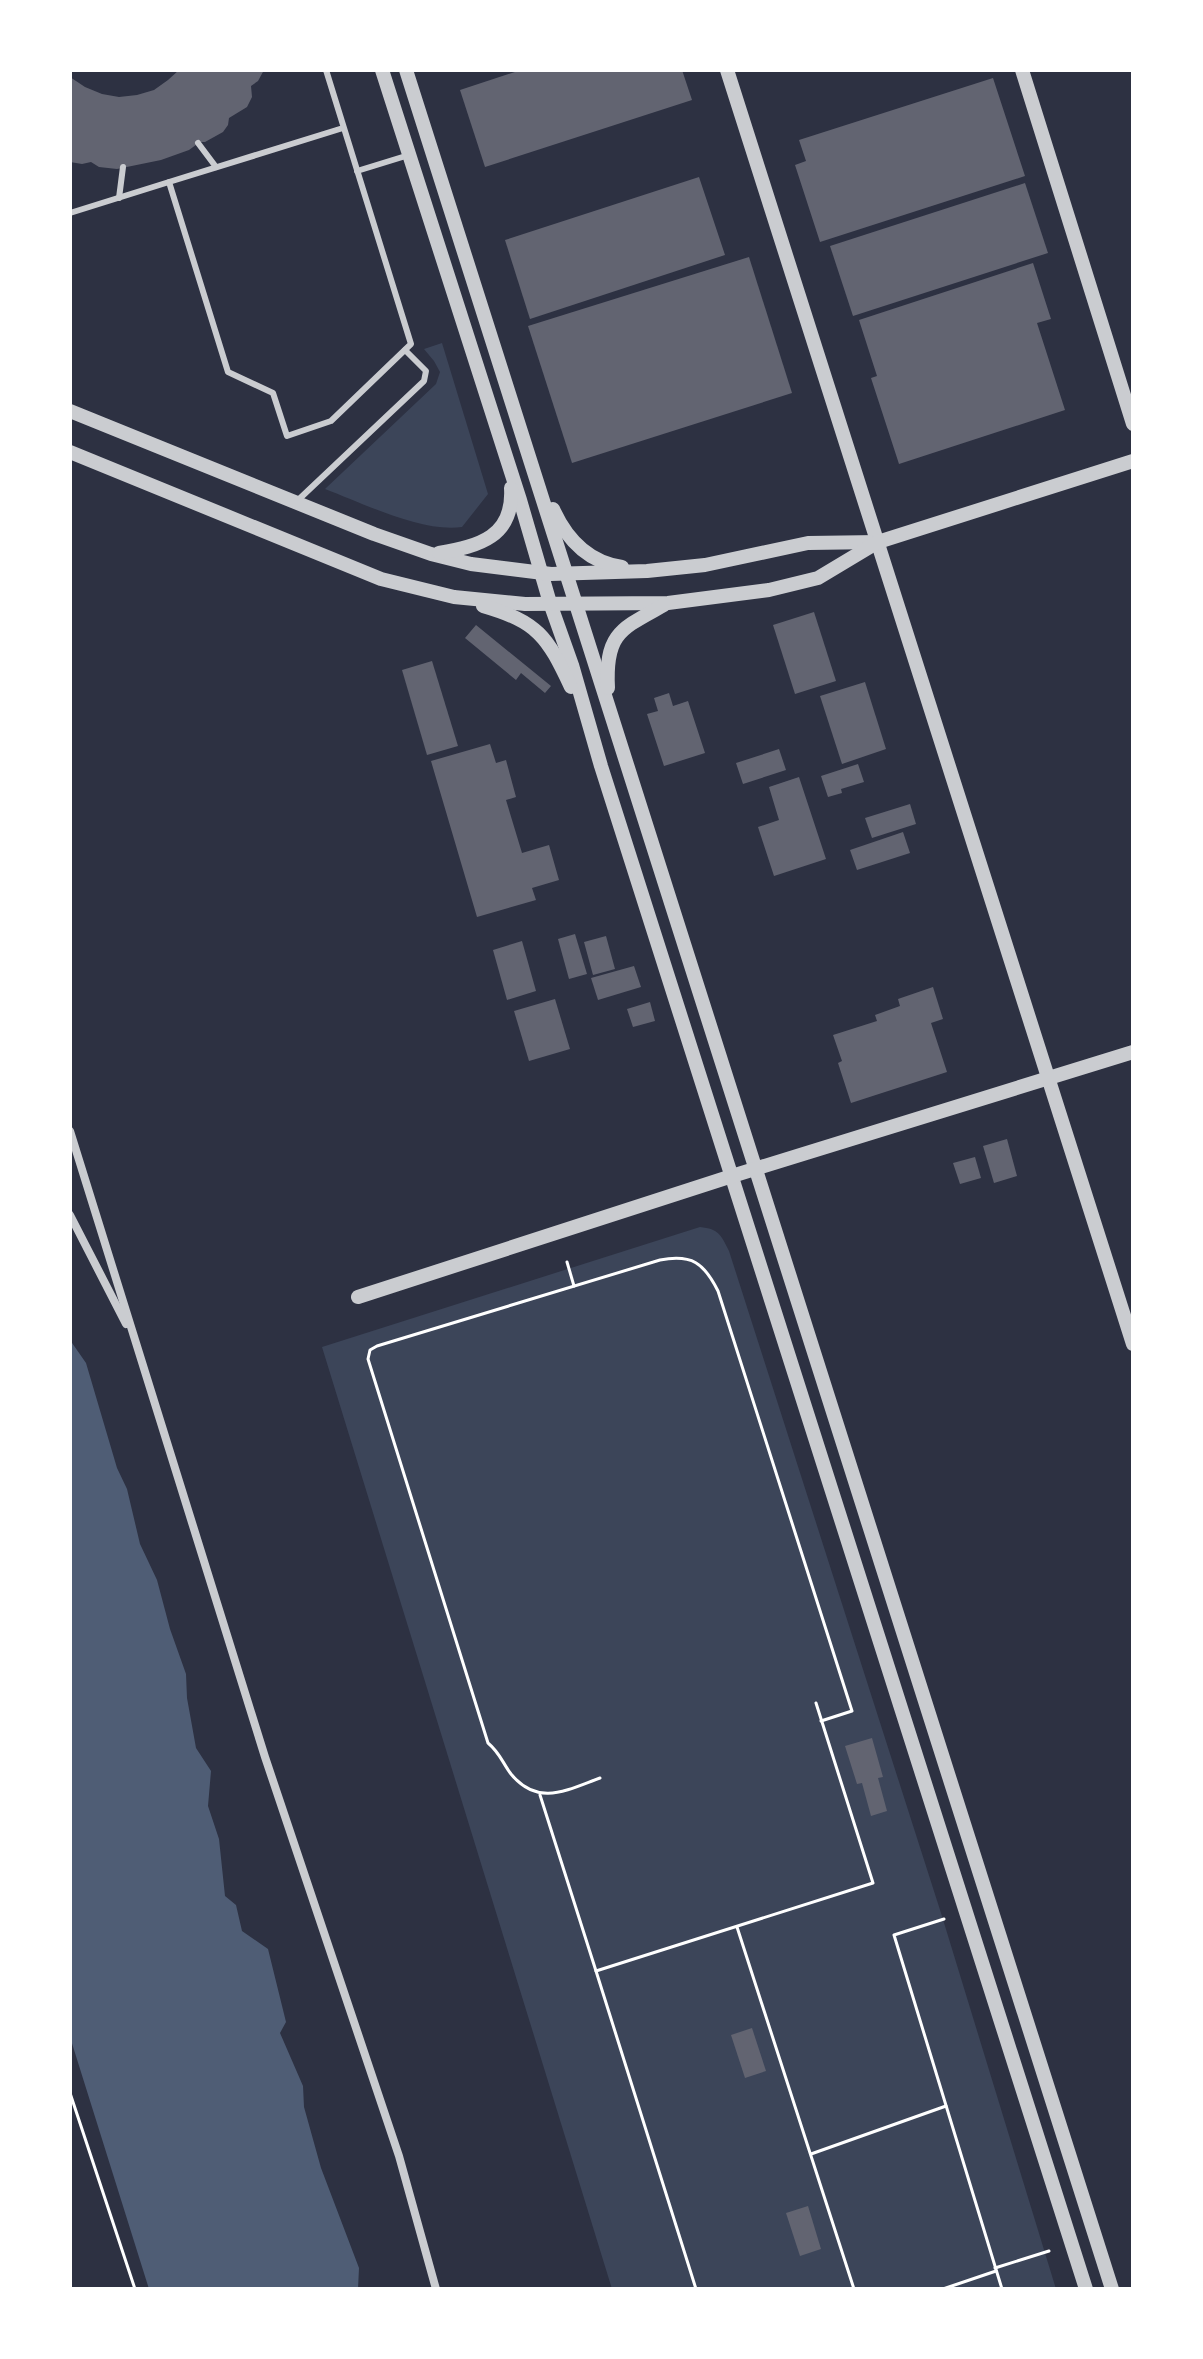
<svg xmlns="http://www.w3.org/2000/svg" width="1203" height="2359" font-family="Montserrat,sans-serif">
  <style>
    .green { fill: #3c4559 }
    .water { fill: #4f5d75 }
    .building { fill: #626471 }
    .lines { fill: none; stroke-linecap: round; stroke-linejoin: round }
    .path { stroke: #fff; stroke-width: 3 }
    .service { stroke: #caccd0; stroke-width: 6 }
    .minor { stroke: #caccd0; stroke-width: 8 }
    .tertiary { stroke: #caccd0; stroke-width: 14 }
  </style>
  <rect width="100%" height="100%" fill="#2d3142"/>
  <!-- green -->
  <g class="green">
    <path d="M442,343L488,494L462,527C423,533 362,503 325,489L436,384L440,372L434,361L424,349Z"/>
    <path d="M700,1227C719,1229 721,1235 729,1251L941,1913L1056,2289H612L322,1347Z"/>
  </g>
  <!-- water -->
  <polygon class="water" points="70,1340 86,1363 117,1468 127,1489 140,1544 157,1580 170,1629 186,1674 187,1698 196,1748 211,1771 208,1806 219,1839 225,1896 236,1905 242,1931 268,1949 286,2022 280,2033 303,2086 304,2107 321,2168 359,2268 358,2289 149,2289 70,2037"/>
  <!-- building -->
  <g class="building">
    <polygon points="179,70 264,70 258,81 251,86 252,97 247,107 229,118 228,125 223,132 205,142 200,142 189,150 161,160 117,169 99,167 91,162 82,164 70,162 70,77 85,87 102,94 119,97 137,95 154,90 168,80"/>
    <polygon points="521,70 682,70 692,100 485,167 460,90"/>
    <polygon points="993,78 1025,176 820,242 795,165 806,161 799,140"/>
    <polygon points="699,177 725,255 530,319 505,240"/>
    <polygon points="1025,183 1048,253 853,316 830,246"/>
    <polygon points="749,257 792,393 572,463 528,326"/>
    <polygon points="1033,263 1051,319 1037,323 1065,410 899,464 871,378 877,376 859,320"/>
    <polygon points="814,612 836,681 795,694 773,625"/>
    <polygon points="476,625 551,686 545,693 521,673 516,680 465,638"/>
    <polygon points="432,661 458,746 427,755 402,670"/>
    <polygon points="865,682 886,749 842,764 820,696"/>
    <polygon points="669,693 673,706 688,701 705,753 664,766 647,714 658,711 654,698"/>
    <polygon points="490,744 496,763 506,760 516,797 506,800 522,853 549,845 559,880 532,888 536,900 477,917 431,761"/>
    <polygon points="779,749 786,770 743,784 736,763"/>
    <polygon points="858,764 864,782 841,789 842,793 828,797 821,776"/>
    <polygon points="799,777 826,859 774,876 758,827 779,820 769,787"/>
    <polygon points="910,804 916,824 872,838 865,818"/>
    <polygon points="903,832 910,853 857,870 850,850"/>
    <polygon points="575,934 587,974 569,979 558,939"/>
    <polygon points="606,936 615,969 593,975 584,942"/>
    <polygon points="522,941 536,991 507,1000 493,950"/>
    <polygon points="634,966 641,987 598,1000 591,978"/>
    <polygon points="933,987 943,1019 931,1023 947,1072 851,1103 838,1063 842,1061 833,1035 877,1021 875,1015 900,1006 898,999"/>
    <polygon points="555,999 570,1049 529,1061 514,1011"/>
    <polygon points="650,1002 655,1021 633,1027 627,1009"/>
    <polygon points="1007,1139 1017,1176 994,1183 983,1146"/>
    <polygon points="975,1157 981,1178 960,1184 953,1163"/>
    <polygon points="872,1738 883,1777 878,1778 887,1811 871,1816 862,1783 857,1784 845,1746"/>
    <polygon points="752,2028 766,2071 745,2078 731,2035"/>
    <polygon points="808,2206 821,2249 800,2256 786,2213"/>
  </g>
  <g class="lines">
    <!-- path -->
    <g class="path">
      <polyline points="567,1262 574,1286"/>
      <path d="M600,1778C567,1790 538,1807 511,1774C502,1762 500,1753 488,1743L368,1359L370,1350L377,1346L660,1260C692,1254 704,1263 718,1291L852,1711L821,1721"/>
      <polyline points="540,1795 596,1971 873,1883 816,1703"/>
      <polyline points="944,1919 894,1935 1002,2289"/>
      <polyline points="737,1927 854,2289"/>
      <polyline points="596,1971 696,2289"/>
      <polyline points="70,2093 135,2289"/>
      <polyline points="811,2154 946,2106"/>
      <polyline points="995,2268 1049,2251"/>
      <polyline points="943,2289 996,2271"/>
    </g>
    <!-- service -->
    <g class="service">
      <polyline points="326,70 411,344 331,421 287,436 273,393 228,372 169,182 343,128"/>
      <polyline points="198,143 216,167"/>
      <polyline points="357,171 409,155"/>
      <polyline points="119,198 123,167"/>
      <polyline points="70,213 169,182"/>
      <polyline points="296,502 424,381 426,371 405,350"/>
    </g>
    <!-- minor -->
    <g class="minor">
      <polyline points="70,1131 265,1757 399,2156 436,2289"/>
      <polyline points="70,1215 126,1324"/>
    </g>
    <!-- tertiary -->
    <g class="tertiary">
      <polyline points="382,70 520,500 550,603 572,665 601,766 1086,2289"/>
      <polyline points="406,70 1112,2289"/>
      <polyline points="727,70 1133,1344"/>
      <polyline points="1022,70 1133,424"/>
      <polyline points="70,411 374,534 431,554 471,564 551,574 647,571 705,565 808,543 878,542"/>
      <polyline points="70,452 381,579 454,597 525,604 668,603 769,590 818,578 878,542 1133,461"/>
      <path d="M553,509C567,540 588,562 622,567"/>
      <path d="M439,553C479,546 514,537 511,488"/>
      <path d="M483,606C538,622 547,636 571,687"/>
      <path d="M608,688C605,633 621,629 664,605"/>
      <polyline points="358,1297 732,1176 1133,1052"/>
    </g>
  </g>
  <!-- border -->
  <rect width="1203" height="2359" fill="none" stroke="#ffffff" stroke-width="144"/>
</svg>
